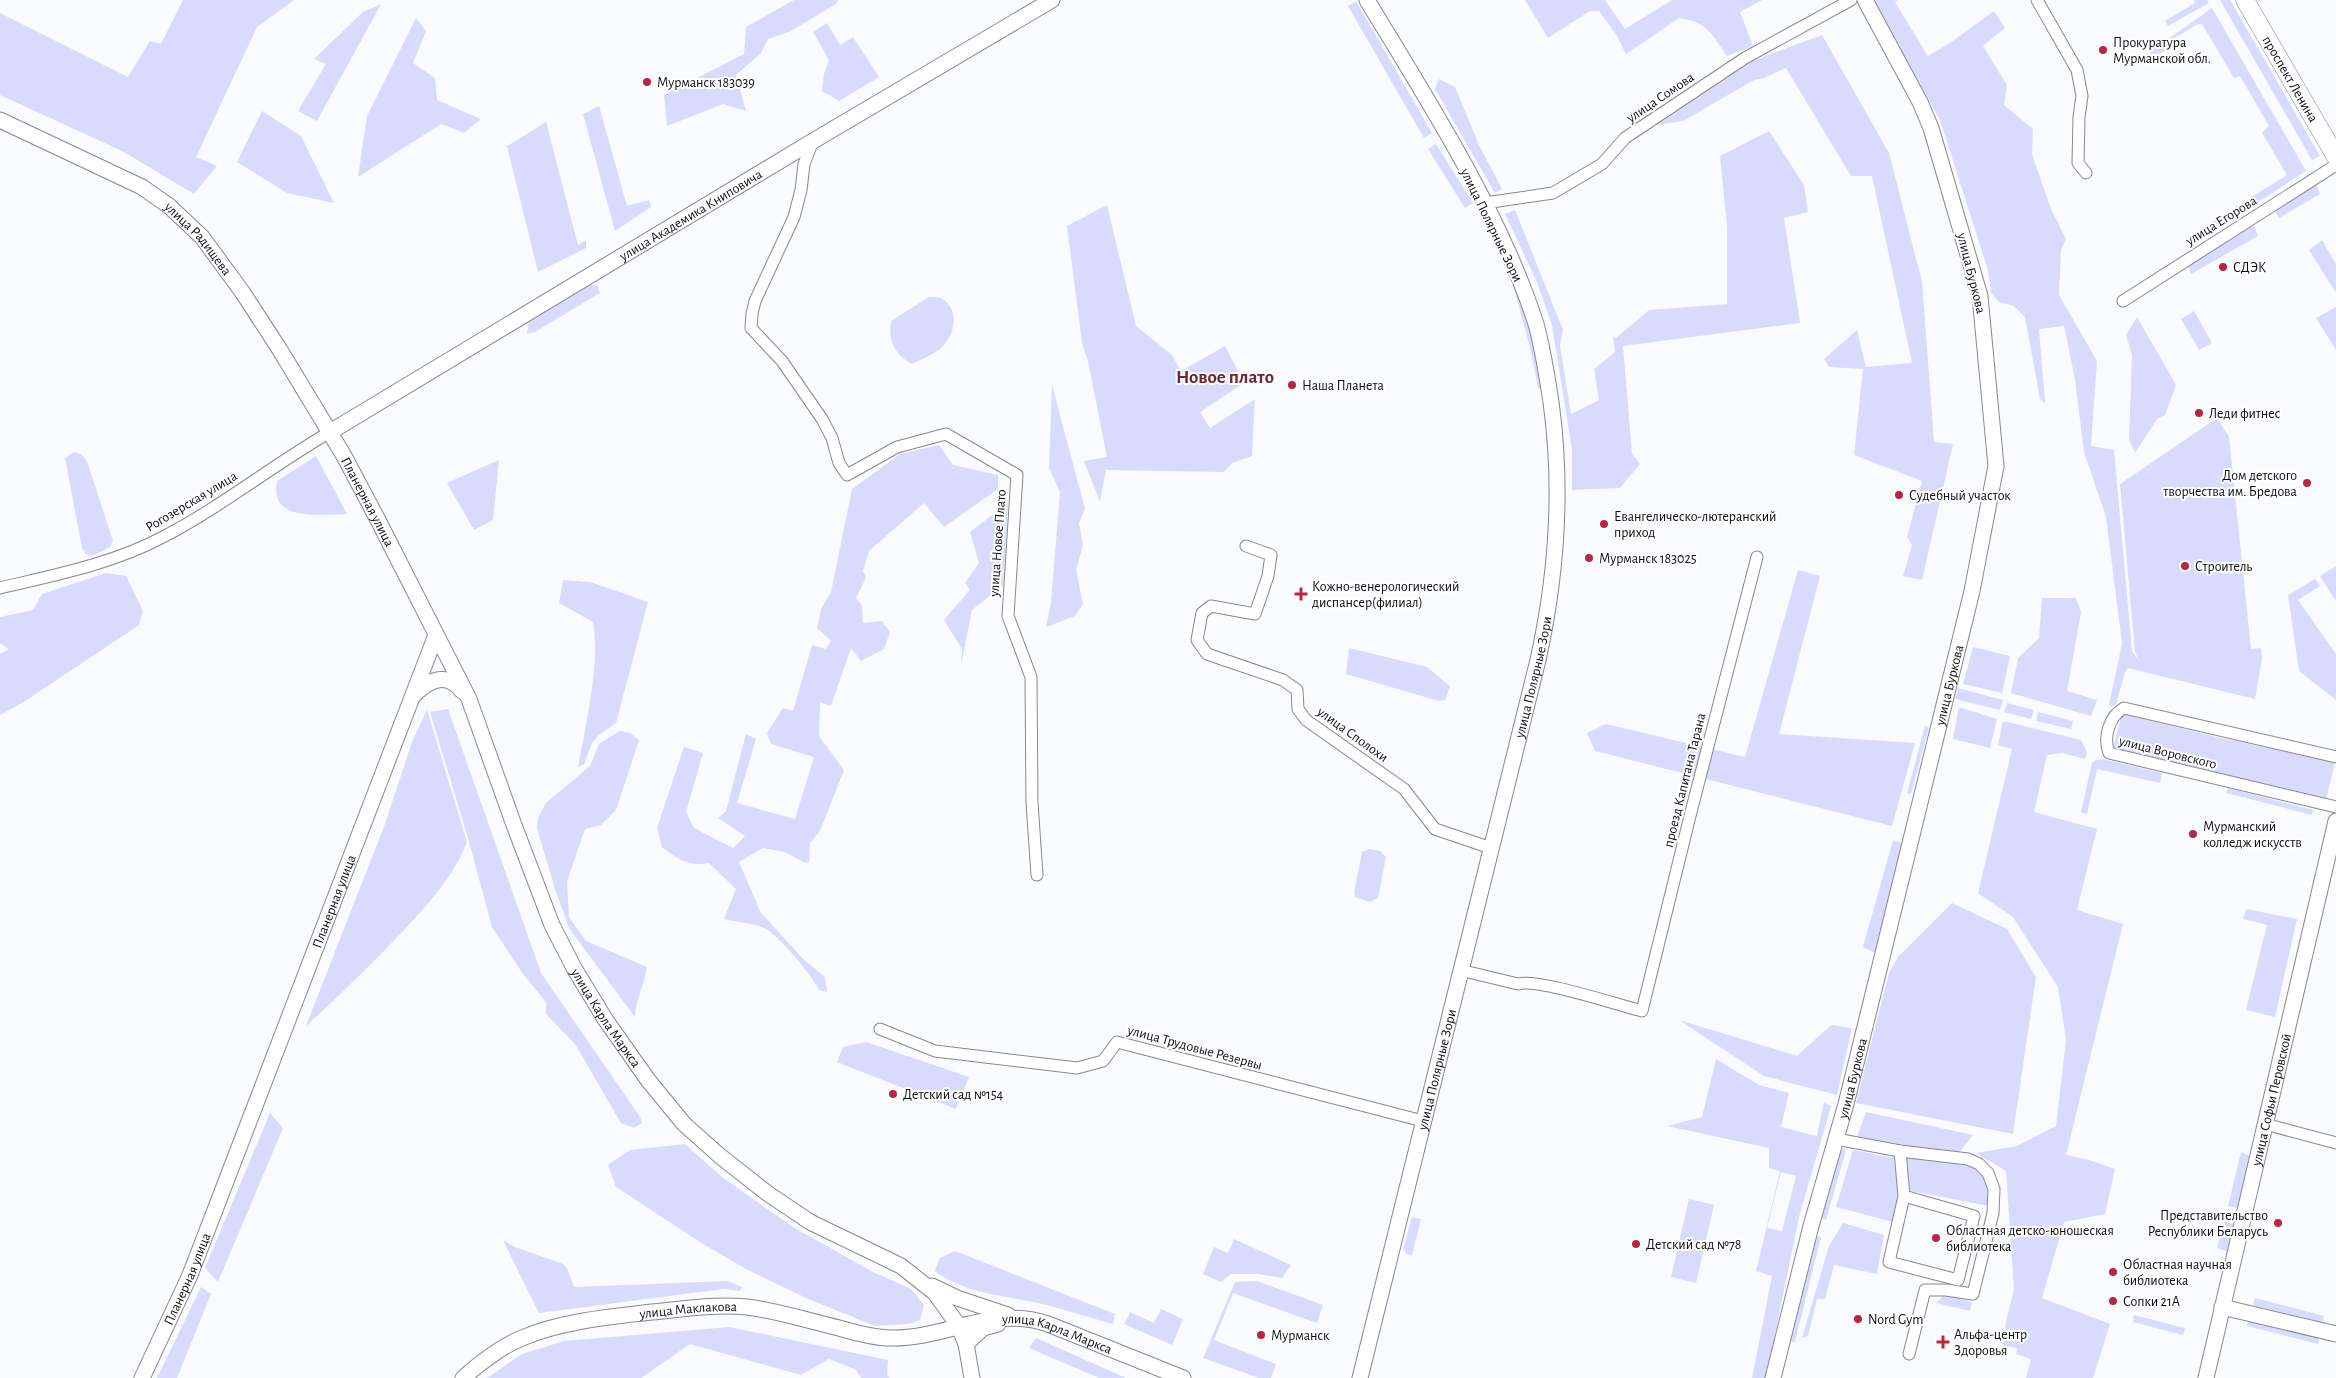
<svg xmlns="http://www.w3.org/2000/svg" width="2336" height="1378" font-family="'Alegreya Sans',sans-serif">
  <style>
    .green { fill: #d8dbfd; fill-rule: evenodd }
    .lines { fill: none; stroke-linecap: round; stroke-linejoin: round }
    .street-casing { stroke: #87888e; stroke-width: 13 }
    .secondary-casing { stroke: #87888e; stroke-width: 17 }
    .primary-casing { stroke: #87888e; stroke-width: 19 }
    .street { stroke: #fff; stroke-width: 11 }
    .secondary { stroke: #fff; stroke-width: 15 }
    .primary { stroke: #fff; stroke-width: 18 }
    .poi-dot { fill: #b8263f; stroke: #fff; stroke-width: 2 }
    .labels { text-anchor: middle; stroke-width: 4; stroke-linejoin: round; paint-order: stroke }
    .poi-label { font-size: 14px; fill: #0c0c0f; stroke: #fff; text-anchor: start }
    .street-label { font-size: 14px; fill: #0c0c0f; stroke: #fff }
    .district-label { font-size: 19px; font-weight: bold; fill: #6e282f; stroke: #fff }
  </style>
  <rect width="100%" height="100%" fill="#fafbff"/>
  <!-- green -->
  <g class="green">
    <polygon points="183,0 294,0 257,27 196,157 217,166 194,194 122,151 0,95 0,13 128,77 150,41 161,44"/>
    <polygon points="794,0 838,0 836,4 789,32 768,39 761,53 736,75 746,111 723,104 667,126 664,95 744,54 746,27"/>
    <path d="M1525,0H1605L1625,29L1672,0H1762L1740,12L1753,46L1727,56C1712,35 1707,21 1679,18L1626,54L1616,34L1599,11H1590L1548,38Z"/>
    <polygon points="1873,0 1898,0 1895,2 1928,56 1950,43 1994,11 2005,28 1983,46 2007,85 2004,105 2033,129 2032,154 2051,209 2066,239 2061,250 2059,295 2097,361 2091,446 2114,450 2132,651 2140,662 2135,652 2120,484 2217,418 2229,437 2251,649 2261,648 2262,658 2255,699 2128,668 2125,672 2116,704 2112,707 2109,705 2122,643 2106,517 2084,452 2075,379 2064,326 2039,329 2045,403 2040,399 2025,317 2014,306 1999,302 1991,293 1988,270 1940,120"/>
    <polygon points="2194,0 2207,0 2209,3 2168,26 2165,21 2195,3"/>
    <polygon points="2220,0 2230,0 2320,156 2312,160"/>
    <polygon points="1356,1 1432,133 1424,138 1348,6"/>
    <polygon points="381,4 317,121 298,111 326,64 314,59 363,12"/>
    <polygon points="2212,8 2306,171 2201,239 2197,231 2287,175 2262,133 2269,126 2240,76 2234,78 2202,24 2198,24 2173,39 2174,45 2154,57 2150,52"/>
    <polygon points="416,18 426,31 413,63 435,78 437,100 481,119 464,133 441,124 358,177 367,116"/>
    <polygon points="827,23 840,45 853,37 879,77 839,101 822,91 824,74 829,60 813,32"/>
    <polygon points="1822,35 1889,153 1922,282 1934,442 1953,444 1922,580 1903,576 1912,545 1907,537 1922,481 1854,455 1863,369 1829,367 1824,359 1857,330 1866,367 1912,363 1872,176 1851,176 1786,68 1764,78 1754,80 1683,121 1657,125 1752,61"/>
    <polygon points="1439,79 1455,87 1479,145 1502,189 1495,193 1435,89"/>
    <polygon points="599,106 627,206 649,200 651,207 615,231 583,114"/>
    <polygon points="262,111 301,136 334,203 287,193 237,162"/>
    <polygon points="546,122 578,245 586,240 586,248 538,272 507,146"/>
    <polygon points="1769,131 1804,185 1808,212 1784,218 1800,323 1623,346 1632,454 1640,464 1620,488 1572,490 1572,450 1552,325 1537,282 1505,214 1515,210 1563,330 1560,346 1571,414 1599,400 1594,369 1615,352 1613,336 1616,338 1649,310 1727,304 1727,226 1720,156"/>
    <polygon points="1436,144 1473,203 1465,208 1428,149"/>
    <polygon points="2315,181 2320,194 2279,218 2273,207"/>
    <polygon points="1107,205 1136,326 1172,355 1181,371 1225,346 1244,383 1200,412 1210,428 1255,399 1252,456 1232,463 1224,472 1106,470 1100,502 1084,461 1107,457 1088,361 1082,343 1067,226"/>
    <polygon points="2254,225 2258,236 2191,274 2188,264"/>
    <polygon points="2322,240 2336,264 2336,293 2309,250"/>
    <polygon points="1513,266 1547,389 1538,388 1530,347 1508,268"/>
    <polygon points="590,284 597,286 600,293 535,332 527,334 529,322"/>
    <path d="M929,297C934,297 941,297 944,300C960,311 954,335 943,346C934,355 922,359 912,364C894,354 888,340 891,321Z"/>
    <polygon points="2336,307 2336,350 2316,318"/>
    <polygon points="2194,311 2212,343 2199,350 2181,319"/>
    <polygon points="2137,317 2176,385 2165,415 2157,419 2135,453 2129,440 2132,355 2126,335"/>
    <polygon points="1052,385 1085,509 1079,523 1083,545 1076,570 1083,604 1075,616 1046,627 1051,603 1060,492 1049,468"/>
    <path d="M939,445L953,465L998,475V489L944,527L924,503L869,551L863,571L866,578L856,598L862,606L863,623L882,621L890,632L884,649L861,661L851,648L831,706L820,702L819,736L844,770L820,831L810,843L809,863L803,862L785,852L763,848L739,862L761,913L804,960L825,977L827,992L819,990C812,975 780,937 766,929C755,923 736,922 724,919L736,889L709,863C689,867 677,859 662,847L657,828L684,747L703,753L686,812L694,828L733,848L745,836L718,818L726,811L746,734L756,739L737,803L795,819L814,757L771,744L767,733L783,708L793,711L812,645L826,649L831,641L817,628L821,609L831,592L852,489L900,454Z"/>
    <polygon points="74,452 81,454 87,461 113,541 110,547 92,556 86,554 82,548 65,458"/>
    <path d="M316,456L347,514C320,514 269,523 277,481Z"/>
    <polygon points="499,460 493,520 474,530 447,483"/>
    <polygon points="1008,503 1003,585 972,610 961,665 962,649 944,620 970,590 965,583 979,563 970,532"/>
    <polygon points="2336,566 2336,599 2335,600 2320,576"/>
    <polygon points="1798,570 1820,576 1779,734 1915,743 1892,826 1595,751 1587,733 1606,724 1745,757"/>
    <polygon points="106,573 126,576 143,611 139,625 22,703 0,715 0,654 9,649 0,643 0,617 33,610 42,594"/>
    <polygon points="2315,579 2320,586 2298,600 2336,654 2336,700 2299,671 2288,595"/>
    <path d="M563,580L590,582L648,602L616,723L599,735L592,743L584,764L578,767C586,724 600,666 593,622L559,603Z"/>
    <polygon points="2042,598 2076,598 2081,612 2067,691 2097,700 2091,716 2011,693 2018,658 2039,638"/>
    <polygon points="1973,647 2010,656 2002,693 1963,684"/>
    <polygon points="1349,648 1427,667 1450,686 1445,700 1439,701 1346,674"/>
    <polygon points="1958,688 2003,700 2000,710 1955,699"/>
    <polygon points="2007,703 2034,710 2031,719 2004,712"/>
    <polygon points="1959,707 1997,719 1990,748 1953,739"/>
    <polygon points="448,709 541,973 640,1117 642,1123 634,1128 621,1123 575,1044 546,1014 546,1002 523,974 492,927 468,838 430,712"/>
    <path d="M427,710L467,842C454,876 429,903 405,929C373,963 340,995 306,1026L385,824L412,742Z"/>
    <polygon points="2038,712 2073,721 2071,729 2036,721"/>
    <polygon points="2122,714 2221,738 2335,762 2326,800 2112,751"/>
    <polygon points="2003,721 2081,740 2087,752 2085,759 2062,753 2047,755 2034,812 2097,829 2077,910 2123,924 2066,1155 2089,1160 2115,1169 2105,1214 2064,1222 2042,1298 2110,1324 2093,1378 2026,1378 2031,1359 2016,1354 2017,1348 2003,1346 2006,1321 2014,1290 2006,1171 1976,1153 2017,1146 2056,1126 2066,1040 2058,987 2013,917 1978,893 2012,749 1998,745"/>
    <polygon points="1925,726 1929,727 1911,794 1907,793"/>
    <path d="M620,731L630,733L639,740L616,810L601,825L585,829L567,881L569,917L586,941L647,967C644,985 636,999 635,1017L569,928L555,889L537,828L538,818L546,803L590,766L599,744Z"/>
    <polygon points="2103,759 2162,773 2160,783 2097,769 2087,814 2081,812 2092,763 2096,760"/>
    <polygon points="2228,788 2313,810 2312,815 2226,793"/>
    <polygon points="1893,840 1904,844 1877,954 1863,947"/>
    <polygon points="1369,849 1380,851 1386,857 1378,898 1370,902 1355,897 1354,893 1362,852"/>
    <polygon points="1952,903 2007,929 2036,977 2013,1134 1856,1103 1889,973 1898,957"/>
    <polygon points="2246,909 2297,919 2275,1017 2246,1010 2267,925 2243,919"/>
    <polygon points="1679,1020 1797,1056 1831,1025 1852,1028 1837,1095 1764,1076"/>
    <polygon points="866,1042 969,1077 956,1109 837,1062 843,1047"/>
    <path d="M1716,1059L1759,1085L1789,1093L1781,1127L1817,1136L1824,1102L1831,1106L1799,1217L1766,1378H1752L1772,1276L1756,1271L1780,1171L1769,1168V1148L1667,1126L1702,1117ZM1781,1172L1796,1176L1782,1231L1767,1228Z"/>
    <polygon points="1866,1112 1973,1135 1958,1154 1857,1137"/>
    <polygon points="270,1113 283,1128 218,1282 205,1268"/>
    <polygon points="685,1144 722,1177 793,1227 871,1271 911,1289 924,1305 920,1320 908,1324 875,1326 806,1298 748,1270 703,1244 616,1187 608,1165 630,1150"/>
    <polygon points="1841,1148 1846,1150 1826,1220 1821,1218"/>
    <polygon points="1853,1150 1894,1158 1901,1185 1893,1222 1836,1207"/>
    <polygon points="2241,1152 2256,1159 2242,1209 2228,1206"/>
    <polygon points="1906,1158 1975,1166 1988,1184 1989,1206 1906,1190"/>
    <polygon points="1689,1199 1714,1205 1696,1283 1671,1277"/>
    <polygon points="1412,1217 1421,1219 1412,1255 1407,1254 1403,1249"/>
    <polygon points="2225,1221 2237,1226 2232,1253 2217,1248"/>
    <polygon points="1843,1223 1884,1235 1877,1274 1834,1265 1825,1299 1817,1299 1808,1336 1802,1338 1829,1246"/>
    <polygon points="1816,1236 1821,1237 1795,1342 1790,1341"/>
    <polygon points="1234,1239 1291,1265 1282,1278 1258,1274 1231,1274 1221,1282 1203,1274 1214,1247 1228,1253"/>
    <polygon points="503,1240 515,1247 563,1264 567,1268 574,1287 728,1281 742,1287 740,1291 723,1289 539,1313"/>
    <path d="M955,1251L1115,1314L1113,1324C1083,1316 1053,1305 1023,1300C991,1294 962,1291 935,1271L940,1258Z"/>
    <polygon points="1257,1281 1323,1305 1317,1323 1233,1293 1214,1340 1276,1364 1271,1378 1259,1378 1203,1358 1235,1282"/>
    <polygon points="201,1287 211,1294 177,1378 157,1378"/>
    <polygon points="1945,1294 1972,1302 1970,1311 1936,1303"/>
    <polygon points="2255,1298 2324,1316 2322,1323 2253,1305"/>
    <polygon points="1161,1309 1183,1319 1172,1345 1124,1324 1130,1312 1154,1323"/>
    <polygon points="2134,1315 2185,1328 2183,1335 2133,1322"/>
    <polygon points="2248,1320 2319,1338 2318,1344 2247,1326"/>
    <polygon points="729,1327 888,1360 887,1375 890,1378 861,1378 855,1369 829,1359 801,1375 690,1344 641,1378 487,1378 522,1354 564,1341"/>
    <polygon points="1036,1338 1126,1378 1099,1378 1029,1348"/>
  </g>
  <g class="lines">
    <!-- street casing -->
    <g class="street-casing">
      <g id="street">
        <polyline points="2037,0 2077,70 2082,96 2079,117 2078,163 2086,173"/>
        <polyline points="813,141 804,164 801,190 794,217 755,301 752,314 751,328 782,361 822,419 832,438 839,463 847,475 897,447 946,434 1017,475 1008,616 1031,677 1032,803 1037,875"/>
        <polyline points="1485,203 1553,193 1602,164 1625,138 1745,58 1851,0"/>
        <polyline points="2123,301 2336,165"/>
        <polyline points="1246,546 1271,555 1268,576 1255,614 1211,606 1202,613 1197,640 1207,654 1283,680 1297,690 1298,709 1306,720 1404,789 1435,829 1491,848"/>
        <path d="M0,588C55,575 112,564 163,537C221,507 273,465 330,432"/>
        <path d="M2336,757L2124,708C2109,716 2103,738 2109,753L2336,807"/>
        <path d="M1460,970L1518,984C1537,978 1618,1005 1642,1011L1691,812L1757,557"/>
        <polyline points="880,1029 935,1051 1077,1068 1103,1061 1117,1042 1423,1121"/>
        <polyline points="2265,1124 2336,1143"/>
        <polyline points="1836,1139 1900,1151 1968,1159 1979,1164 1988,1173 1994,1189 1993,1213 1973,1294 1946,1290 1925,1290 1909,1354"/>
        <polyline points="1900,1151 1904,1196 1889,1262 1958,1280 1974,1216 1904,1196"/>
      </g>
    </g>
    <!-- secondary casing -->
    <g class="secondary-casing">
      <g id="secondary">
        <path id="s1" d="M0,120L142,187L169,206L202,237L243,293L280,350L344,456L378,520L469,699L514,825L552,925L574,968L605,1019L648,1080L684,1124L720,1156L767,1193L810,1222L901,1266L935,1293L958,1325L966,1344L972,1378"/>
        <path id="s2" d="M330,432L813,141L1052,0"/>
        <path d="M415,694C430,679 447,672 462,691"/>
        <polyline points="932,1286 957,1298 1008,1315"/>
        <polyline points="2222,1307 2336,1334"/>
        <polyline points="966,1344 983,1328 998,1324"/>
        <path id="s3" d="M142,1378L190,1275L436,635"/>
        <path id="s4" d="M463,1378C481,1362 500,1347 522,1338C562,1321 609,1317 652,1312C684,1309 715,1304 747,1307C778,1311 809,1321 839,1328C856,1333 874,1338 891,1338C946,1339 991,1305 1048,1324L1183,1378"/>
        <path id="s5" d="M1360,1378L1538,660C1557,574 1563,489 1551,402C1547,376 1543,349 1536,324C1500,212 1428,101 1367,0"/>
        <path id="s6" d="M1773,1378L1811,1226L1846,1104L1972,591L1996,466L1980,296L1931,128L1920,102L1865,0"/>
        <path id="s7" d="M2206,1378L2336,821"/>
      </g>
    </g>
    <!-- primary casing -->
    <g class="primary-casing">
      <g id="primary">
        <path id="s8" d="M2245,0L2336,157"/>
      </g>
    </g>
    <!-- street -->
    <use href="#street" class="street"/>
    <!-- secondary -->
    <use href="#secondary" class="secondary"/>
    <!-- primary -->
    <use href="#primary" class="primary"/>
  </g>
  <!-- markers -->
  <g class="poi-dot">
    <circle cx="2103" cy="50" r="5"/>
    <circle cx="647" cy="82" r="5"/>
    <circle cx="2223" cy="267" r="5"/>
    <circle cx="1292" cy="385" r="5"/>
    <circle cx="2199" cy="413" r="5"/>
    <circle cx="2307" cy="483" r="5"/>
    <circle cx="1899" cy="495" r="5"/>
    <circle cx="1604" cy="524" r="5"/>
    <circle cx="1589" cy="558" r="5"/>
    <circle cx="2185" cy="566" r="5"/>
    <path d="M1298.5 586.5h5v5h5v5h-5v5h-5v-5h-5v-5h5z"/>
    <circle cx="2193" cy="834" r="5"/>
    <circle cx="893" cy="1094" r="5"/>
    <circle cx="2278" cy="1223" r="5"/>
    <circle cx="1936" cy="1238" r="5"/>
    <circle cx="1636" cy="1244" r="5"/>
    <circle cx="2113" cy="1272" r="5"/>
    <circle cx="2113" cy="1301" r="5"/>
    <circle cx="1858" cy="1319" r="5"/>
    <circle cx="1261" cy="1335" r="5"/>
    <path d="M1940.5 1334.5h5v5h5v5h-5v5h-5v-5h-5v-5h5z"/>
  </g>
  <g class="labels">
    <!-- poi labels -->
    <g class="poi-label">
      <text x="2113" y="47">Прокуратура<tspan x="2113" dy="16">Мурманской обл.</tspan></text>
      <text x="657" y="87">Мурманск 183039</text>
      <text x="2233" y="272">СДЭК</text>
      <text x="1302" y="390">Наша Планета</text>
      <text x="2209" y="418">Леди фитнес</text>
      <text x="2297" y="480" text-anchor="end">Дом детского<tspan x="2297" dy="16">творчества им. Бредова</tspan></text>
      <text x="1909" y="500">Судебный участок</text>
      <text x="1614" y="521">Евангелическо-лютеранский<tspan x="1614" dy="16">приход</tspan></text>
      <text x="1599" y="563">Мурманск 183025</text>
      <text x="2195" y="571">Строитель</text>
      <text x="1312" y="591">Кожно-венерологический<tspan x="1312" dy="16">диспансер(филиал)</tspan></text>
      <text x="2203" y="831">Мурманский<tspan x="2203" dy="16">колледж искусств</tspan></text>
      <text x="903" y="1099">Детский сад №154</text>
      <text x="2268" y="1220" text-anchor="end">Представительство<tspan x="2268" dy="16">Республики Беларусь</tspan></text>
      <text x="1946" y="1235">Областная детско-юношеская<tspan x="1946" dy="16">библиотека</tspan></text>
      <text x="1646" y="1249">Детский сад №78</text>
      <text x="2123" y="1269">Областная научная<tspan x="2123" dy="16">библиотека</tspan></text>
      <text x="2123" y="1306">Сопки 21А</text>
      <text x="1868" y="1324">Nord Gym</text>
      <text x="1954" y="1339">Альфа-центр<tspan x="1954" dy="16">Здоровья</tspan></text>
      <text x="1271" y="1340">Мурманск</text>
    </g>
    <!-- street labels -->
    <g class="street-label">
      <text dy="5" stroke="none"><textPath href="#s8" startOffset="91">проспект Ленина</textPath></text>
      <text transform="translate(1660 97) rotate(-34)" y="5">улица Сомова</text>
      <text dy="5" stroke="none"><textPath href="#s2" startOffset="421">улица Академика Книповича</textPath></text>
      <text transform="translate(2221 220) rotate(-32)" y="5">улица Егорова</text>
      <text transform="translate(1492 225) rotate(64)" y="5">улица Полярные Зори</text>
      <text dy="5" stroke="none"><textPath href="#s1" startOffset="234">улица Радищева</textPath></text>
      <text transform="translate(1972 273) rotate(76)" y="5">улица Буркова</text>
      <text transform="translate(191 501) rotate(-31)" y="5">Рогозерская улица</text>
      <text dy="5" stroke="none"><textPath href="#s1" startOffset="548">Планерная улица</textPath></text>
      <text transform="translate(997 543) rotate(-86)" y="5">улица Новое Плато</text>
      <text dy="5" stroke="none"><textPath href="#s5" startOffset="722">улица Полярные Зори</textPath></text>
      <text dy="5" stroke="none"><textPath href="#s6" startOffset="715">улица Буркова</textPath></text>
      <text transform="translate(1353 734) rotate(36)" y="5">улица Сполохи</text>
      <text transform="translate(2168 752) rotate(14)" y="5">улица Воровского</text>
      <text transform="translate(1684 780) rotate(-76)" y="5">проезд Капитана Тарана</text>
      <text dy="5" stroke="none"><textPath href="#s3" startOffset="514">Планерная улица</textPath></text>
      <text dy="5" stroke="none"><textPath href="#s1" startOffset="1118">улица Карла Маркса</textPath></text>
      <text transform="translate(1195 1047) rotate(15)" y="5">улица Трудовые Резервы</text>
      <text dy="5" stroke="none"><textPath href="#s5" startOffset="318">улица Полярные Зори</textPath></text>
      <text dy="5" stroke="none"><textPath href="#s6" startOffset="310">улица Буркова</textPath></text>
      <text dy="5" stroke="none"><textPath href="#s7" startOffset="286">улица Софьи Перовской</textPath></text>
      <text dy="5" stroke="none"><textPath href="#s3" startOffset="109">Планерная улица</textPath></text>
      <text dy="5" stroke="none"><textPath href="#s4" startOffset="241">улица Маклакова</textPath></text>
      <text dy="5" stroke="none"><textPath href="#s4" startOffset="618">улица Карла Маркса</textPath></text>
    </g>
    <!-- district labels -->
    <g class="district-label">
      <text x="1225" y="383">Новое плато</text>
    </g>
  </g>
</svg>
